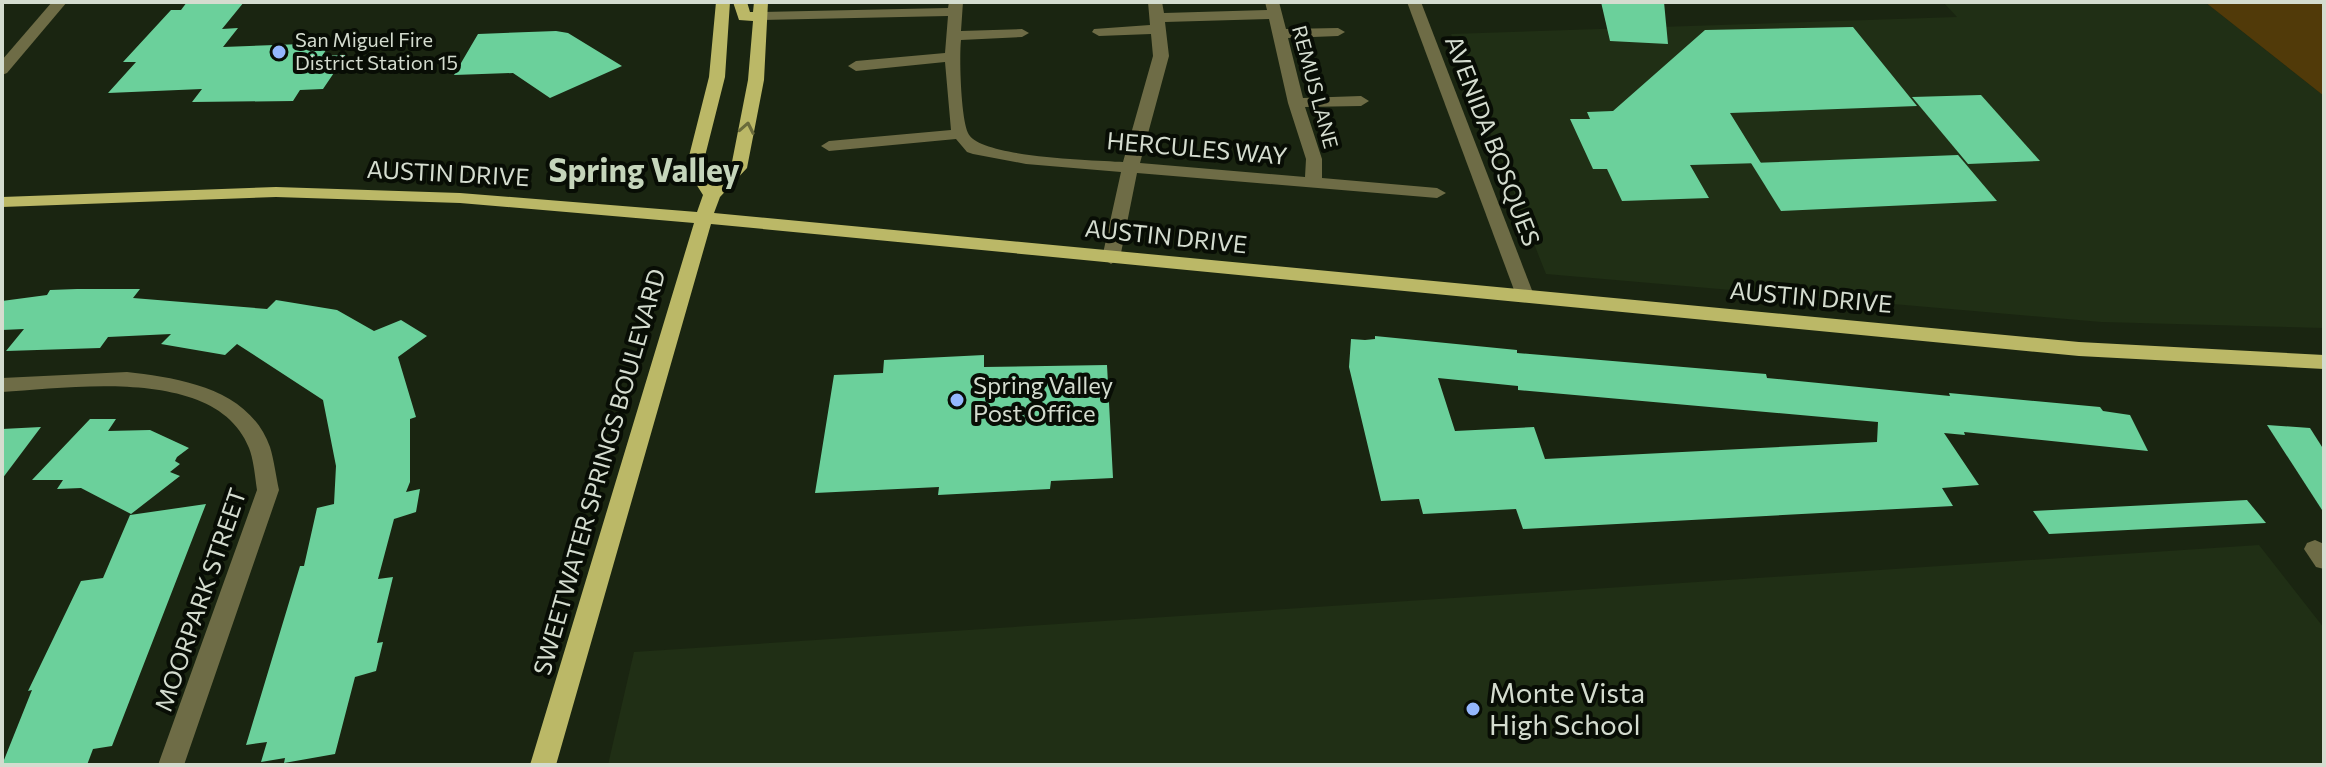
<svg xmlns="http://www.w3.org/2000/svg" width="2326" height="767" font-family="Commissioner,sans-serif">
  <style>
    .built { fill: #202f15 }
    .green { fill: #513a09 }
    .building { fill: #6bd09b; fill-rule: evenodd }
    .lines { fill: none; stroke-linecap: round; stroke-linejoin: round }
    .minor { fill: #6e6c46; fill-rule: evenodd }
    .major { fill: #bbb867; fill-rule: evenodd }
    .oneway { stroke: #6a6b3b }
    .poi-dot { fill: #94b7fd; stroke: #080d05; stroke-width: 3 }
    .labels { text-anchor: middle; stroke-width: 8; stroke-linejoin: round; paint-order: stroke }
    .far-poi-label { font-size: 20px; fill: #d4dccf; stroke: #080d05; text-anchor: start }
    .far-street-label { font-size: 20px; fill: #d4dccf; stroke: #080d05 }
    .street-label { font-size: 24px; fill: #d4dccf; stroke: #080d05 }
    .poi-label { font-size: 24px; fill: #d4dccf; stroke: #080d05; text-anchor: start }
    .near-poi-label { font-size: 28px; fill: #d4dccf; stroke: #080d05; text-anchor: start }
    .district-label { font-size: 32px; font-weight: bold; fill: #c5d5bb; stroke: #080d05 }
  </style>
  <rect width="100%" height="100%" fill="#1a2511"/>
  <!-- built -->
  <g class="built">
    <polygon points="1943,2 2205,2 2324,96 2324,328 2101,322 1546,274 1451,34 1957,17"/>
    <polygon points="2259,545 2324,628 2324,765 608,765 634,652"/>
  </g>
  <!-- green -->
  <polygon class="green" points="2205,2 2324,2 2324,96"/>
  <!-- building -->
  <g class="building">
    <polygon points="187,2 244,2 222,29 238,28 223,47 331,43 322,56 346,55 323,89 300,90 293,101 192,102 202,89 108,93 136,62 123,62 171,10 181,10"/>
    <polygon points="1601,2 1664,2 1668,44 1610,41"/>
    <polygon points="1853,27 1917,106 1730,113 1761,163 1690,165 1709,198 1622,201 1607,169 1593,169 1570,119 1590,119 1587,112 1613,111 1705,30"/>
    <polygon points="556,31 568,33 622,66 550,98 513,73 454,75 478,34"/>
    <polygon points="1981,95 2040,161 1968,164 1912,97"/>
    <polygon points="1958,155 1997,201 1781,211 1751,163"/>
    <polygon points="77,289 140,289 133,298 267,309 276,300 337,310 374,331 401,320 427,336 398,357 416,417 410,419 410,482 406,492 420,489 416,512 394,519 378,579 393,577 377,643 383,642 376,671 355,677 335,754 284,763 285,758 261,762 267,742 246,745 300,566 304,566 317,508 334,504 336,466 323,400 237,344 225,355 161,344 171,334 108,337 100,348 6,351 24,329 2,330 2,301 47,295 50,290"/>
    <path d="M1375,336L1517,350V353L1766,374L1767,378L1950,396L1949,393L2100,407L2103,411L2130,415L2148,451L1964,432L1965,435L1944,433L1979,485L1942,488L1953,506L1523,529L1516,509L1423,514L1419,499L1381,501L1349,367L1351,339L1365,340L1375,339ZM1438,378L1518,386V390L1878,422L1877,442L1545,459L1534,427L1455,431Z"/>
    <polygon points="984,355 984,367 1107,365 1113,478 1051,481 1050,489 938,495 939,487 815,493 834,375 883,373 884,360"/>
    <polygon points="90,419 116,419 108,431 150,430 189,448 177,457 175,461 180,464 170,472 180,476 131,514 81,488 57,489 63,480 32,480"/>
    <polygon points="2267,425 2310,428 2324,450 2324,513"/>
    <polygon points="41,427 2,479 2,429"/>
    <polygon points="2247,500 2266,523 2049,534 2033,511"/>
    <polygon points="206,504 112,746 93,749 87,765 2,765 32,690 28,691 81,581 103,578 130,515"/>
  </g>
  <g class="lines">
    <!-- minor -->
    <g class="minor">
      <polygon points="52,2 67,2 7,73 2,75 2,60"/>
      <path d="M949,2H963L961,31L1022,29L1029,33L1022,37L961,40C959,58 961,118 968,133C979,158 1095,160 1123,162L1153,56L1151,34L1099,36L1092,32L1094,29L1150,25L1148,2H1162L1164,13L1267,10L1265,2H1279L1286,29L1338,28L1345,32L1338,36L1288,38L1303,98L1361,96L1369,101L1361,106L1305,107L1322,159V178L1437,188L1446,193L1437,198L1137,173L1120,258L1111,264L1102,258L1121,172L1026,164L973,154L967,152L956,139L829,151L821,146L829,141L951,130L945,62L856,71L848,66L856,61L945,53L948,16L760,20L753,16L760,12L948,8ZM1269,19L1288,103L1306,159L1305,177L1140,163L1169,56L1165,22Z"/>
      <polygon points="1407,2 1421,2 1535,298 1533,302 1519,302 1517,298"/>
      <path d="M127,372C179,378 249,388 270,447C274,460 276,476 279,490L184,765H158L257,490C255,477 254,461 249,448C217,366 71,388 2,392V378Z"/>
      <polygon points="2315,540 2324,544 2324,569 2316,567 2304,549 2307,543"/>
    </g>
    <!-- major -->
    <polygon class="major" points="716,2 730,2 725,77 702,168 713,184 731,167 748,80 753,21 739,20 733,2 747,2 750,12 753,12 754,2 768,2 764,80 747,168 720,197 714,213 2079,342 2324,355 2324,369 2079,356 711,224 556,765 530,765 694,223 460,203 276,197 2,207 2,197 276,187 460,193 697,212 703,195 686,168 709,77"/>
  </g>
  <!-- one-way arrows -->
  <defs><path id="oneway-chevron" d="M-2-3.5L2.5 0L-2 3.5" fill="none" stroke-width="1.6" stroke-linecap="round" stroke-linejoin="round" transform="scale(2)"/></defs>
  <use class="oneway" href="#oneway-chevron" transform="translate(747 128) rotate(-79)"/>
  <!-- markers -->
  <g class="poi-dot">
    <circle cx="279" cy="52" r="8"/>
    <circle cx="957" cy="400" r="8"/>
    <circle cx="1473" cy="709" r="8"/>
  </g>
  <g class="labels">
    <!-- far-poi labels -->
    <g class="far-poi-label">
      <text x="295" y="47">San Miguel Fire<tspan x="295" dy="23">District Station 15</tspan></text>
    </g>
    <!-- far-street labels -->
    <g class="far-street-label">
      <text transform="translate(1315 87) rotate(75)" y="7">REMUS LANE</text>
    </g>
    <!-- street labels -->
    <g class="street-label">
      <text transform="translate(1492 141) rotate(69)" y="8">AVENIDA BOSQUES</text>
      <text transform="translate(1197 149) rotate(5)" y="8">HERCULES WAY</text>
      <text transform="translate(448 174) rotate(3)" y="8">AUSTIN DRIVE</text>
      <text transform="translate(1166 237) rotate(6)" y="8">AUSTIN DRIVE</text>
      <text transform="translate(1811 298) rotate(5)" y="8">AUSTIN DRIVE</text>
      <text transform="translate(600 472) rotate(-74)" y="8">SWEETWATER SPRINGS BOULEVARD</text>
      <text transform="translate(201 600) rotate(-71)" y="8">MOORPARK STREET</text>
    </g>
    <!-- poi labels -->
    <g class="poi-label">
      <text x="973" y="394">Spring Valley<tspan x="973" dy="28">Post Office</tspan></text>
    </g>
    <!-- near-poi labels -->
    <g class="near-poi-label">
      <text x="1489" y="703">Monte Vista<tspan x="1489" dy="32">High School</tspan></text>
    </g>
    <!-- district labels -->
    <g class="district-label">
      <text x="644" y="182">Spring Valley</text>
    </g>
  </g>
  <!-- border -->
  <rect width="2326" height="767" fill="none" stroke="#d4dccf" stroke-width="8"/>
</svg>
